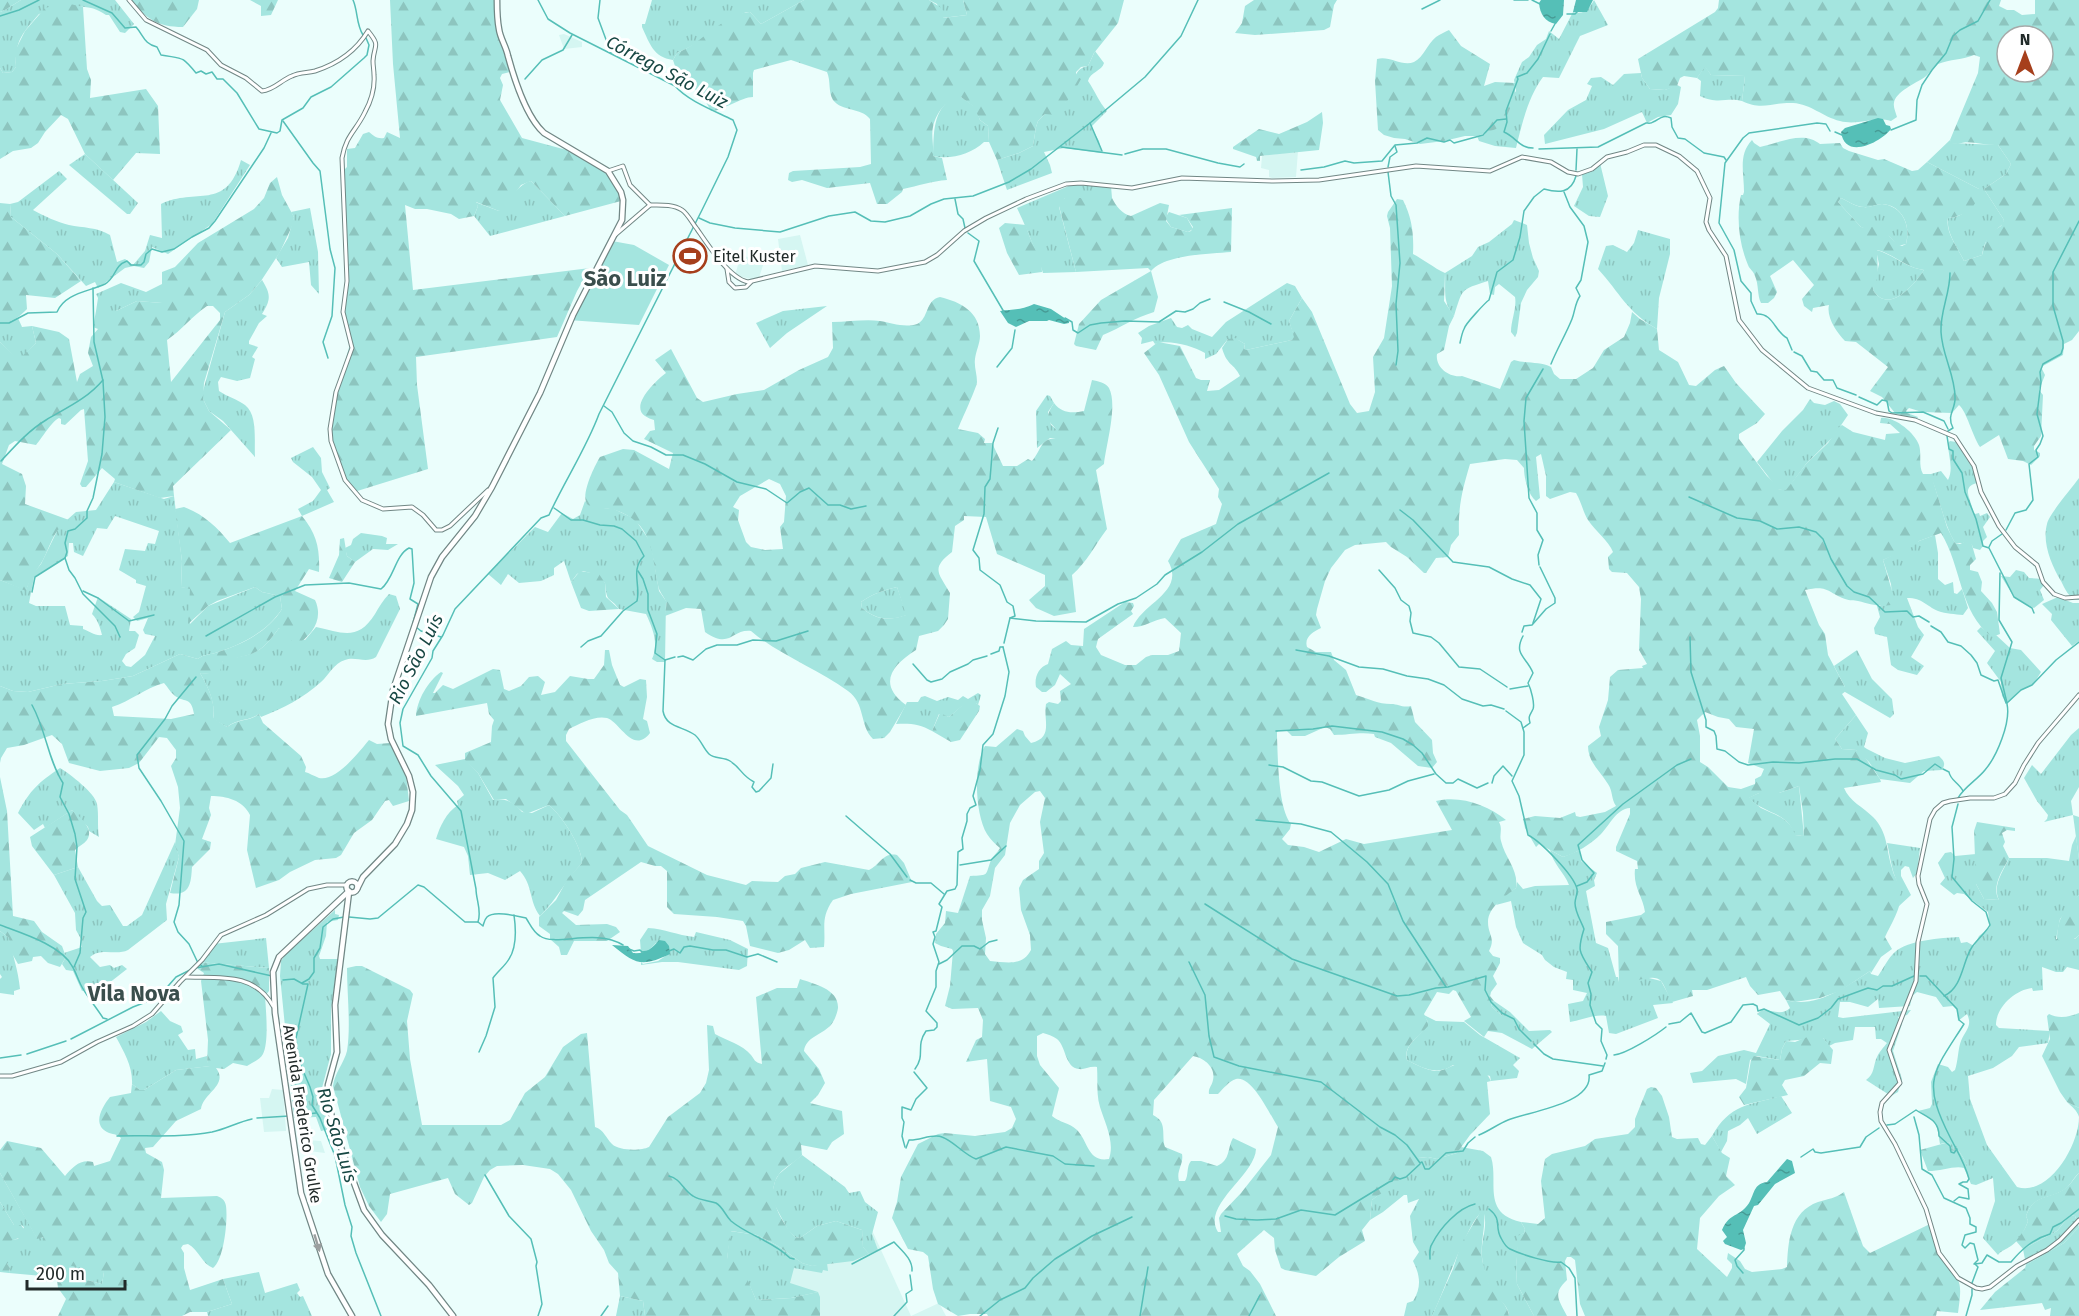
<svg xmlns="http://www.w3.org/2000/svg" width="2079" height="1316" font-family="'Fira Sans',sans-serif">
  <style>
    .built { fill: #d5f6f2 }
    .grass { fill: url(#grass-tufts); fill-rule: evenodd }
    .forest { fill: url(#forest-firs); fill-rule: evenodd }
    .garden { fill: #a4e5df }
    .water { fill: url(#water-ripples) }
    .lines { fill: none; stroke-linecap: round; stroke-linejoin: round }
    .stream { stroke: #55bfb7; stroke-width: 1.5 }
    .minor-casing { stroke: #718785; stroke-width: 5 }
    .major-casing { stroke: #718785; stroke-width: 7 }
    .minor { stroke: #fff; stroke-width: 3 }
    .major { stroke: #fff; stroke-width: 4.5 }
    .oneway { fill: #9b9f9f }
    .labels { text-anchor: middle; stroke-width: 6; stroke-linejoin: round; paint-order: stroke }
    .poi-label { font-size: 16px; fill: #212a29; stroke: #fff; text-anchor: start }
    .street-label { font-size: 16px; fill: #212a29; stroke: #fff }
    .water-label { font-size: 18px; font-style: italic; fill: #174743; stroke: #fff }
    .district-label { font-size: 22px; font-weight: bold; fill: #3a4e4c; stroke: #fff }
  </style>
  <defs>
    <pattern id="grass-tufts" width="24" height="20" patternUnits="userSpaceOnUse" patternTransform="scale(1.5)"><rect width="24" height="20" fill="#a4e5df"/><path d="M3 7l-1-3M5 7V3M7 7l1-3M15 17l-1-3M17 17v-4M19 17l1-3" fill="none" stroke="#8dc5bf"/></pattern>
    <pattern id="forest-firs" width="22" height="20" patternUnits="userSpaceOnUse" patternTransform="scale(1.5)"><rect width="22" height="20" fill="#a4e5df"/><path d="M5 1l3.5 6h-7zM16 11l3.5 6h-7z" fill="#8dc5bf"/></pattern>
    <pattern id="water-ripples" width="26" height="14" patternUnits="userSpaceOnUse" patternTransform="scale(1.5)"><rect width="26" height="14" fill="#55bfb7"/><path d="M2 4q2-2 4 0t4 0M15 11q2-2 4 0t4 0" fill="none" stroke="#469b95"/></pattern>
  </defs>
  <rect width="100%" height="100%" fill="#ebfefc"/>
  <!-- built -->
  <g class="built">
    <polygon points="564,34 582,42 582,47 564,49 559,35"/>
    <polygon points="1298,151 1296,177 1272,178 1269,177 1269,170 1261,168 1262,156"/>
    <polygon points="800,235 808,265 782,271 778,239"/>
    <polygon points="741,255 764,262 758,281 735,275"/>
    <polygon points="272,1089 283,1090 286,1131 264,1132 260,1098 269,1098"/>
    <polygon points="308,1140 321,1141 325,1153 309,1151"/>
    <polygon points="871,1228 911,1316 939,1303 946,1316 803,1316 780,1267"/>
  </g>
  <!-- grass -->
  <g class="grass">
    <path d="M21,0H115L134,24L125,33L120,32L109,15H106C86,0 62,9 39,14C22,34 15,40 16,67L12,72L3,73L0,68V12L5,10Z"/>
    <path d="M652,0H804L761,24L750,12H746C722,24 702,43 677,53L673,60C653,57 650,44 642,27V24H645Z"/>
    <polygon points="929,0 963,0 967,15 942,18 937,4"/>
    <path d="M1594,0L1608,25L1580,36L1559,78L1543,77C1528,97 1522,124 1516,148L1495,146L1479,141L1477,136L1484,135L1516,91L1514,80L1522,62L1529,57L1537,45L1546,39L1549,31L1559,39L1573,12C1585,15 1589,9 1594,0Z"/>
    <path d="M1095,51L1104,63C1102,71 1090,72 1088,81C1095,91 1099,102 1107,111L1091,127L1099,141L1102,153L1064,148L1044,152L1050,165L1052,173L1007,190L997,160L1019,153L1033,146L1036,127L1038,121L1045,114H1048C1054,110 1064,106 1067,100C1075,86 1071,69 1088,66Z"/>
    <path d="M1705,66L1711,75L1745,76L1742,101C1727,97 1718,105 1700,96L1701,81L1697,78Z"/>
    <polygon points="1641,73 1642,78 1650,89 1665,90 1677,85 1681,87 1678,104 1671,115 1658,117 1647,123 1642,112 1604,129 1545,144 1544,135 1568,110 1586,100 1592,86 1587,84 1591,78 1601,77 1613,85 1624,74"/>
    <path d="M954,97H961L975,107L980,120L988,126L989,142H984C971,154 951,160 933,156C934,134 932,110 954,97Z"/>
    <path d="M1950,140L1952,143L1998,145L2011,164L2006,174L1984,189L2004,220L2003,224C1989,235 1986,237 1982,255L1964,261C1958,248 1946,233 1948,218C1966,218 1971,204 1979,189L1927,162Z"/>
    <polygon points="85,154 138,203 130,214 127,214 69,165"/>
    <path d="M241,160L250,165L212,224L168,254L152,247L149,262L144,268L134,266L125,268L98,288L95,282L86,286L57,254L11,217L10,204L18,202L59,171L67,179L33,210C44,216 57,222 69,225C83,228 97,227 110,235L117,262L125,259L133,265L145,251L150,235L162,238L161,204C196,187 226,212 241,160Z"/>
    <polygon points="1600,163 1608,196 1600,217 1589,216 1574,206 1583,187 1582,174 1595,168"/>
    <path d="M531,181L565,216L490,236L474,216L478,206L475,202L499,211C508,202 519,183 531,181Z"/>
    <path d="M1071,185L1111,186L1112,198H1065L1059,207L1076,272L1043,273C1036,251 1027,229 1017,208Z"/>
    <path d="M1841,198C1848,201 1856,207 1863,207C1870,208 1876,204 1882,204C1903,206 1911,226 1906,244L1898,246L1889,236L1861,227L1838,202Z"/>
    <polygon points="310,208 318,252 319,294 311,285 309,262 282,267 276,258 288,238 294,217 291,212"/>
    <polygon points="1169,212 1187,218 1193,229 1188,232 1171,227 1165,218"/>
    <path d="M1514,220L1527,225L1529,243L1533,258L1539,271L1538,277L1527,290L1521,303L1517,333L1515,337L1511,332C1511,320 1517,308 1515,297L1499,284L1495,287L1494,295L1490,294L1488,281C1460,290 1463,288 1454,316C1442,302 1446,290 1445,273L1472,256L1478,247L1489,242L1512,224Z"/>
    <path d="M1638,230L1670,239V254L1659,298L1657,329C1627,312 1620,293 1598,269L1606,246L1613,245L1627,252L1634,243Z"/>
    <path d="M1876,250C1893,254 1906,268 1924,270C1914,285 1889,315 1873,290L1879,264Z"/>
    <path d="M262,280C271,294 271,300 262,314L267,316L259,323L249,341V344L258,347L252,357L255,359L250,378L237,381L221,377L218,382L219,391C228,397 237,399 245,405C258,415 254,441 255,457L223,421L209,411L203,399V391L225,312L249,295Z"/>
    <polygon points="121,283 146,292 162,284 162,303 137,301 116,311 96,311 98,298 96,294"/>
    <path d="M1287,283L1295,286L1302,298L1289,321L1295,338L1292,340L1246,350H1244L1245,344L1238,340L1228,339L1216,354L1205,359V353C1193,346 1168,339 1155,344L1153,341L1141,344L1142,338L1138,333L1149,326L1171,318L1177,327L1182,328L1188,325L1192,329L1212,337L1226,322Z"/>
    <polygon points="827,306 787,333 770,348 756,323 783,311"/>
    <polygon points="18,318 22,327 32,326 36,343 18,361 0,342 0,321 11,321"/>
    <polygon points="1047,395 1050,396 1054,403 1048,412 1051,425 1060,432 1063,438 1050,438 1037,448 1036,411"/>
    <polygon points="1810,399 1814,403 1825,405 1834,401 1840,404 1848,415 1833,437 1806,464 1786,491 1778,489 1757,462 1782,431 1803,410"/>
    <path d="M1950,441L1956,442L1972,467L1977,483C1960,487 1972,500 1973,512L1975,514L1979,513L1980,516L1987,513L1990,517L1983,527L1987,537L1983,541V546L1980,550L1973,548L1972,545L1965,542L1963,543H1955C1943,522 1940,499 1931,477V474L1941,471L1948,480C1954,468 1948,456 1948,443Z"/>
    <polygon points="313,447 321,458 322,472 330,488 327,490 334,502 302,516 298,509 313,501 321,490 312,477 293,462 291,458"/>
    <path d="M2079,478V600C2069,599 2065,589 2061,581C2051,565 2042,542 2047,524C2049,514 2072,488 2079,478Z"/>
    <path d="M114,482L164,499L174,496L182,561L181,587L190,588V624L208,606L255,587L262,592L280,596L282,609C267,632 241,645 215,653C209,655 203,654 198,659L180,654L133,676L102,681L62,684L28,692L13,691L0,686V580L26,590L31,576L41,564L59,527L76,512L96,510ZM115,516L159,531L155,544L148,543L145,551L125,549L119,570L136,580V583L146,586L139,612L133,617L137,621L148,618L143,630L145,634L155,636L145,655L131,667L126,666L122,661L126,654L135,648L139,635L135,631H129L131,619L98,597L92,614C98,620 100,627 102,635C95,636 89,631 83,629V626L70,625L65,606H36L29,603L34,577L68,556L69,543H73L74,552L83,556L97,528L107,529Z"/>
    <path d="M585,501L592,507L614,509L635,519L651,543L659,591L666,601L665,662H657L652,659C659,644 653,629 646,614L619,609C609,595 607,605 605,583L594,574L583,571L577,574L571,582L564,561L554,568V575L541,581L519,583L508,574L501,585L488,574L535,527L548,532L562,513L573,519L580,515Z"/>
    <polygon points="361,533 382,536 387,538 386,544 398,544 388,550 373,549 355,562 347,556 345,548 351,545 353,539"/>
    <path d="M1935,535L1938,553V579L1945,585L1953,582L1954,593L1957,594L1962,589L1968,608L1963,615C1955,614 1946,614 1938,611C1926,606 1923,598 1907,598L1918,627L1924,635L1911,657L1924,666L1917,675L1898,670L1891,665L1887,637L1875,634L1874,628L1880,617L1877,606H1880L1892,595L1891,584L1883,560L1919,541Z"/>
    <polygon points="2016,570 2024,572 2029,578 2044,579 2044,585 2040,590 2044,600 2034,608 2014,597 2001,576 2010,577"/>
    <path d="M897,587L907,615C890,621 876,620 862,608L861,602C872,594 884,590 897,587Z"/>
    <path d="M389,594L396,596L400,609L376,657C366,664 355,656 345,660C334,663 329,675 321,682C303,698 284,708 261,717L259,714C247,722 239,718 227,727L213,719C216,703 208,687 200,673L218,674L223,660C254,654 260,655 279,628L305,640L316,627C343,633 358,641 375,614C379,607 383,600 389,594Z"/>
    <polygon points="2058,597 2073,603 2079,603 2079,641 2072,646 2051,620 2052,614 2042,604"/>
    <polygon points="1981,627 1992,636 1996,635 2010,648 2021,650 2041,672 2033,685 2019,691 2009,702 2006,702 2002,696 2001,682 1987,663 1995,651 1977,631"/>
    <polygon points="1857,650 1872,679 1892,699 1894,714 1890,718 1845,692 1845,687 1834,666"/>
    <path d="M978,693L981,695L978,705L976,703L962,706L949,717L939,714L932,731C920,724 909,723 896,724L907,702H918L921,697L925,696L937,701L948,697L958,700L963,696L968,699Z"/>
    <path d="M1856,715L1868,733L1864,747L1867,749L1885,758L1905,763L1939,756C1944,761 1946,763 1942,770L1924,771L1910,783L1880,779L1869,762L1856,750L1842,749L1835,739Z"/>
    <polygon points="2079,728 2079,787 2071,801 2073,815 2044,822 2047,819 2048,815 2037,801 2024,778 2032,765 2041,774 2071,735"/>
    <path d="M465,759L478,773L493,800C506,798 514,802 522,812L532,813L549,805C562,816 582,846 582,863C565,881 558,898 540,916C529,902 533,885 520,871L505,880L488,873L470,875L468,856L464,847L436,839C440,826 446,813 458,805L457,801L464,795L458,786L435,765Z"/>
    <path d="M60,768C70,774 95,793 97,804C99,815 97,826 99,837L89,831L88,827L72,810L45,828L43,824L34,830L18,813C30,790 39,782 60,768Z"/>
    <path d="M1799,786L1804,836L1794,835C1790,817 1775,815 1761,807C1756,805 1752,801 1748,798L1759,793H1779Z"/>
    <path d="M2076,836L2079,859V895L2060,919L2056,939H2075L2079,935V970L2067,967L2063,972H2056L2042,967L2043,990L2033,991L2032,988C2015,990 1996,1007 1996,1025L1999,1028L2050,1031L2048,1043L2019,1047L2012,1056L1993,1068L1968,1076L1970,1099L1987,1145L2017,1187C2049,1197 2079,1145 2079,1117C2077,1110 2072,1107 2067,1102L2079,1108V1173C2073,1178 2070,1187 2062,1191C2045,1200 2034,1195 2026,1216L2028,1221C2025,1230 2019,1241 2011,1246C2005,1250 2002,1250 1998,1255L1983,1238L1995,1201L1993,1178L1976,1185L1971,1184L1964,1168L1967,1164L1959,1151L1952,1149L1949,1142L1940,1144C1937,1123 1937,1122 1918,1111L1930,1108L1932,1104L1931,1082L1938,1064L1948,1067L1952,1072L1955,1070C1958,1062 1958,1048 1961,1041C1965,1031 1973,1026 1967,1014L1958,1021L1957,1010L1953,1006L1943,1007L1936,997L1917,992L1912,996L1910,1006L1879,1008L1878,999L1868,1007L1850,1002H1840L1838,1017L1843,1018L1911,1010L1907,1015L1898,1017L1902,1024L1893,1051L1902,1079L1898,1092L1891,1096L1866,1080C1875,1074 1873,1065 1877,1057C1879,1052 1884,1047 1887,1043L1881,1039H1876L1875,1027H1855L1853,1040L1835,1043L1829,1046L1823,1038L1786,1041L1782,1049L1780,1060L1757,1056L1750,1060L1746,1084L1736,1079L1693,1083L1690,1073L1702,1071L1718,1056L1744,1050L1756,1053L1770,1024L1757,1014L1762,1010C1772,1010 1782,1016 1790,1008L1786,1000C1816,1009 1847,986 1870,971L1871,974L1878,976C1883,969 1888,958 1895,952C1908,940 1941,938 1959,937L1961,943L1967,942L1974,946L1979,936L1990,927L1988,912L1964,894L1957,893L1954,895L1940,884L1945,878L1938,863L1945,853L1951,852L1955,856L1976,854V884L1984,899L1999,900C1992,885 2003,872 2009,858H2047L2069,861L2072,845Z"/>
    <path d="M175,842L179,857L166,904L167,920L128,950C116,956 101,947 90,957L100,967L110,965L114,968L122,965L127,969L90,998L85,990L82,991L73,971L66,970L62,964L66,957L64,953L82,947L81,939L76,930L75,913L54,875L78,867L97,901L102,906L110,905L123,926H127L142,915Z"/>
    <path d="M1887,843L1920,848L1917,873L1913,878L1909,867L1905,866L1901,870V876L1911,895L1899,906C1902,885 1896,884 1892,867C1890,859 1889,851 1887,843Z"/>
    <path d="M1550,850L1563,857L1580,850L1581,861L1597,873L1594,880L1595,886L1586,891L1596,943L1608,948L1616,977H1618L1619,982L1645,977L1661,981L1673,1003L1653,1005L1658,1018L1616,1034L1609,1033L1606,1016C1595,1014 1581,1020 1570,1022L1568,1004L1583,1001L1587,993L1573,990V980L1566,979L1567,972L1554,967L1545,960L1542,955L1523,943L1516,927L1511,901L1496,905L1501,898L1516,888L1517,882L1523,889L1535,886L1569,885C1564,872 1553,864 1550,850Z"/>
    <polygon points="335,910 335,914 339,915 338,920 327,922 326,936 319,956 320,959 338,959 331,1009 331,1054 322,1088 323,1107 330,1129 321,1131 316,1117 294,1118 280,976 281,961 286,954"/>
    <path d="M648,928C665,929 677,935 694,937L696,932L730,940L748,949L747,966L739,970L678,962H662L641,965V962L643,964L658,961L670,953L656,943L647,952L641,953L640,940Z"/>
    <path d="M0,931L9,938C13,957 18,969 20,989L14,991V995L0,993V979L2,977L0,974Z"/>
    <polygon points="266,938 269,968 199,962 213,944"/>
    <polygon points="1494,1001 1510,1012 1529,1031 1550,1030 1552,1032 1532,1049 1502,1033 1502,1016 1492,1007 1491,1003"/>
    <path d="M161,1011L170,1021L181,1026L183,1032L178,1035L188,1050L195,1049L196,1059L207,1056V1063L211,1066L176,1070L144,1090H140L132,1084C133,1067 124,1052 116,1037L146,1022Z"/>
    <path d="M1424,1015L1436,1021L1464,1022L1480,1035L1520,1058L1513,1065L1519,1071L1517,1078L1491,1081L1490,1076L1453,1065C1438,1076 1422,1068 1407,1060C1403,1043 1423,1036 1428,1022Z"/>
    <path d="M1781,1096L1792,1113L1757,1134L1748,1118L1740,1125L1728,1131L1727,1141L1721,1152L1712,1136C1730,1104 1749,1105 1781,1096Z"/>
    <path d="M1461,1147L1483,1151L1491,1157C1499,1181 1481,1213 1521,1222L1525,1229L1524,1233L1519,1236L1516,1267L1517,1284L1534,1316H1509C1508,1304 1500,1302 1494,1294C1487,1285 1483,1268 1482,1257C1480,1242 1489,1225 1483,1211C1468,1220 1443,1295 1432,1316H1404L1407,1303L1413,1301C1422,1287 1420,1275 1413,1261L1419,1252L1413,1242L1410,1216L1419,1199L1408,1203L1407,1195H1404L1383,1212L1370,1220L1372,1200L1412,1169L1418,1158L1428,1157L1437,1159L1457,1153Z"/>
    <polygon points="802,1155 845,1187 849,1193 860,1191 865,1202 878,1212 872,1234 878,1250 869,1254 863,1247 862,1230 836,1221 817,1226 800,1238 795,1237 788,1230 771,1198 775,1181 779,1174"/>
    <polygon points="0,1173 37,1238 42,1237 104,1272 102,1284 87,1280 9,1273 10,1268 7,1264 10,1240 18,1239 24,1227 21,1225 14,1225 0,1202"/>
    <polygon points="2070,1215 2075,1216 2079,1227 2064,1243 2026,1265 2023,1249 2057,1231"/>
    <polygon points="730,1231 757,1235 778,1246 802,1263 812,1266 827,1263 828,1271 823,1270 822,1273 794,1268 790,1283 818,1292 791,1298 756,1300 749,1284 727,1259"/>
    <polygon points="259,1272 265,1293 297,1283 300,1290 297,1293 300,1297 303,1296 312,1316 208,1316 207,1312 232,1304 223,1279"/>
    <polygon points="620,1296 643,1301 645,1316 616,1316"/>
  </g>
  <!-- forest -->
  <g class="forest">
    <polygon points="0,0 21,0 5,10 0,12"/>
    <path d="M131,0H199L197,9L183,27C157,27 147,19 131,0Z"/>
    <polygon points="250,0 278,0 271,15 261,16 261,6"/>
    <path d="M390,0H494L497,29L507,49L510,72L502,74L500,78L503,85L500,100L522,138L578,153L605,169L619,193L621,201L565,216L531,181L521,185L503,210L499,211L476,202L478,206L474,216L459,219L451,214L427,209H415L405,205L413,290L590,268L577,291L557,337L416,357L417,385L428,469L354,492L350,490L329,434L332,407L350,344L344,310L346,266L344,170L347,167V149L355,148L363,134L369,132C374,136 377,139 384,138L387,132L400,138L393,64Z"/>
    <path d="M804,0H929L940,7L943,11V18L967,15L963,0H1124L1118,23L1094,53L1088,66L1081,67L1076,72V76L1081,79C1074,93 1066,103 1056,115L1045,114L1038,121L1036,127L1033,146L1019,153L997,160L989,142L988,126L980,120L974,107L961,97C947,98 936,113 933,127C931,135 934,147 933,156L942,158L947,180C932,181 918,186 903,189L902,192L887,204H877L870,183L827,188L802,180L792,182L788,180L789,173L793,171L860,167L871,164L870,119C861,107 842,112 833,100C828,92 831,81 827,72L791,60L754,70L753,73V97C741,97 723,111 711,111L706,102L675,66L673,60L677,53C701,44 725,13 750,12L761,24Z"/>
    <polygon points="1254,0 1337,0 1334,5 1330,27 1324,30 1255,35 1235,33 1242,23 1245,6"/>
    <path d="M1719,0H2001L1999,6L2007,10H2014L2022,15L2035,14V0H2079V331L2072,340L2064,344L2063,355L2041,367L2045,375L2039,390L2043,395L2041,436L2034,446V450L2040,453V456L2031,465L2023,461L2008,459L1999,435L1980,447C1972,435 1967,412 1959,405L1952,413L1922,412L1909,408L1906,411L1907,413L1918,417L1915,422L1895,413L1882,397L1870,391L1888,367L1856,342L1845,341C1837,333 1826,317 1829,305L1813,308L1812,312L1804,306L1802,299L1814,285L1793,260L1770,276L1777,292L1774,298L1768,303H1761C1757,295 1759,285 1755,276C1753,270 1750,270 1748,265C1739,244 1736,217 1741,195H1743L1744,192C1744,172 1738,155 1752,140L1754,143L1760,147C1780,143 1803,130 1820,144L1840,143L1843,148L1849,151L1878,160L1884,159L1912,171L1918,170L1927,162L1979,189C1981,205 1962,218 1948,218C1945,232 1958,248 1964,261L1982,255L1988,234L2001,226L2004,220L1984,189L2006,174L2011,164L1998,145C1985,146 1969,139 1958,144L1951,143L1950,140L1978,73L1980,57L1974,55C1963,60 1950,59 1938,64C1932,67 1930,73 1925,77C1916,83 1895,92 1894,103C1893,107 1896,113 1897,117L1891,121C1874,116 1858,126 1840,121C1823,117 1811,104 1793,103C1773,102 1762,111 1742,101L1745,76L1711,75L1705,67L1697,78L1684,76L1680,78L1677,86L1665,90L1650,89L1642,78L1638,59L1715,12L1718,8ZM2007,36H2043V72H2007ZM1841,198C1848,201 1856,207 1864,207C1870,208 1876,204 1883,204C1903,206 1911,226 1906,244L1902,246C1891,243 1888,229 1877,227C1872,226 1866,228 1861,227L1838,202ZM1877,250C1894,254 1906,268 1924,270C1914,285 1889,315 1873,290L1878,276Z"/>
    <polygon points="66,3 83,7 87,69 91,80 90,98 146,89 158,106 160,154 136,153 113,180 85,154 68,119 61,115 45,132 38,143 31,148 13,151 0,159 0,68 3,73 12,72 16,67 16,49 25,31 45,8"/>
    <path d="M1449,30L1461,46L1490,64L1484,86L1495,82L1515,83V97L1505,120L1496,129L1477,136H1465L1444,141L1420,144L1405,139L1394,138L1384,135L1378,130L1375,81L1377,59C1389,55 1402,67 1414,62C1424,57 1427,44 1436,37C1440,34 1445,32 1449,30Z"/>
    <polygon points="1322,112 1323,123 1319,150 1260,156 1260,161 1257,161 1256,157 1233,149 1233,147 1259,129 1279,134 1307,122"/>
    <path d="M277,177L282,195L294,217L293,224L280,252L261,281L249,295L225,312L204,383L203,399L209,411L231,430L173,486L174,496L160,498L114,482L115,479L102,468L86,487H82L80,484L88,461L84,409L81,410L65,425L61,424V419L59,418C52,421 42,438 36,445L15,441L9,445L2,464L22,474L26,486L25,504L69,520C53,530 51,545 43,560C36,572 31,576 26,591L0,580V342L18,360L36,343L32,326L59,332L69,339L77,382L80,374L93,366L88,353L91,337L98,329L93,327L96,311H116L137,301L162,303V272L175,267L198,243L254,209L264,198L270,183ZM207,306H213L220,313V320L171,382L167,340C182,330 192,316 207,306Z"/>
    <path d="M1065,198H1112C1116,206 1122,214 1131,216L1160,203L1169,205L1166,221L1171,227L1188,232L1191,231L1193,227L1187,218L1179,215L1232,208L1231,252C1210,254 1166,254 1151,271L1158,297L1154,312C1134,318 1122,327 1103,335L1096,350L1076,346L1074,344L1079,324L1101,300L1151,271L1148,268L1076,272L1059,206L1060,202Z"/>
    <path d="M1397,199L1403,200C1412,218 1414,234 1413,254C1423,259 1434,268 1445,273L1444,301L1454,316L1449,326L1444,350L1437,354C1435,367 1449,378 1462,376L1500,389L1511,362L1514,360C1527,364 1540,361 1551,367L1554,374L1560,379H1576L1593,368L1604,350L1624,337L1630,323L1632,312L1640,319L1657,329L1659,350L1678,362L1689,385L1696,386L1715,370L1724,366L1736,383L1765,414L1757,423L1739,434V439L1767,476L1778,486V489L1786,490L1806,464L1828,443L1839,427L1842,425L1853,432L1885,440L1886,434L1900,433L1890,424L1880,423L1881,418C1894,416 1915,433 1919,445C1922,455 1918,465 1923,474H1931L1947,527L1955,543L1960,544L1968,540L1972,545L1976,559L1970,565V570L1978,572L1982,582L1981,591L1992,603L1997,612L2000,634L1992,637C1959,612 1962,567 1941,533L1919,541L1912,547L1883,560L1894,598L1891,605C1878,607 1870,604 1858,601C1854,600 1850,601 1845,599C1826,592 1829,585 1805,590L1819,625L1825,634L1828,655L1845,687L1846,691L1842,694L1856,715L1835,739L1842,749L1856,750L1862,753L1880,779L1881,782L1844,788C1849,801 1863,807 1873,817C1888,832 1886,849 1892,868C1894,878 1901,884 1901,894C1901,909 1891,924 1885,937L1892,949L1881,957L1871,973L1870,971L1840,991L1820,998L1795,1002L1786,1000L1780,991L1758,995L1750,986L1746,977L1707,990H1692L1693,996L1672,1002C1668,996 1665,986 1661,981C1653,972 1631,985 1619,982L1618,946L1606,934V922L1641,915L1645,912C1643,896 1633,888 1635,869H1638L1637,861L1616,851V847L1630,814V808C1616,809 1610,825 1601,834C1591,844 1577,853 1563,857L1539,844L1536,847L1525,828L1523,819L1535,816L1560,818L1575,812L1576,816L1580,817L1605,812L1616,806C1611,799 1613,791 1608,784C1600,771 1588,762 1588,746L1601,736L1599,727L1608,700L1610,677L1618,670L1643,668L1642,666L1647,664L1639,650L1641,599L1639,587L1627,573L1612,572L1609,569L1608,557L1613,552C1609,541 1595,531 1588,520C1583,512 1581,501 1576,493L1570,492L1550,499L1546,496V476L1541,454L1536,457L1540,498L1536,501C1528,495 1524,478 1524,468L1517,460L1505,459L1470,464C1462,491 1458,507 1459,535L1451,545L1448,557L1436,558L1426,573H1424L1407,557L1391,547L1386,542L1355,545L1345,550L1331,568L1325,581L1317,609L1316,615L1321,628C1313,632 1304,637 1307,647L1316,652H1331L1334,660L1346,670L1356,695C1369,699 1378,704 1391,704C1399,704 1402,708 1411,706L1415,722L1432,740L1433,753L1437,762L1432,768L1418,766L1391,743L1375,737L1374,734C1359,732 1349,735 1334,735L1330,729L1325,727L1305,736H1292L1287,731L1280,730L1277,732V737C1278,759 1278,808 1291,824L1290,829L1282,839L1288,845L1304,847L1319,852L1346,839L1364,844L1452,830L1436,801C1460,795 1488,805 1506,820L1499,822C1503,829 1499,834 1501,841C1505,858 1519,870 1516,888C1506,896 1488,907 1488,922C1488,935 1496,938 1489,951L1493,956L1500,958V963L1493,976L1497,984L1491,992L1490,996L1494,1001L1491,1003L1492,1007L1502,1016V1033L1488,1031L1484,1037L1464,1021L1471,1017L1456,991L1453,990L1449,994L1437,992L1424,1014L1428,1022V1026C1419,1037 1403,1045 1407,1060C1415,1064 1424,1069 1434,1071C1441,1071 1446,1069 1452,1066C1463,1061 1473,1065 1484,1069L1491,1081L1487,1082L1490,1114L1470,1135L1457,1153L1437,1159L1428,1157L1418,1158C1414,1177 1386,1189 1372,1200L1370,1220L1362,1230L1365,1241L1339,1257L1316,1276L1285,1270L1281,1268L1275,1250L1274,1238L1264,1230L1237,1254L1243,1266L1250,1271L1260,1284L1276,1316H988L987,1314H970L958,1316L938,1304L933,1289L928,1256L923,1252L908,1249L892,1218L897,1202L901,1177L918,1144L938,1134L945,1133L975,1136L1005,1132L1012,1128L1016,1119L1011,1107L990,1101L987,1059L966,1062L976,1040L982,1037L983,1020L978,1008L952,1009L945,1006L950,986L953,951L952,949L941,946L935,943L936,934L945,923L946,911L958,913L970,876C990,875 985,876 991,860C993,856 998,852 1000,848C995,844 991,840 987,834C975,814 973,765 985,746L996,747L1017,729L1023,731L1025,736L1031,743C1054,738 1043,720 1046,704L1049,702L1058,704L1061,701L1060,691L1071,684L1060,674L1055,685L1046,692H1042L1036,687C1034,677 1039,667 1048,664L1052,649L1066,641L1071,645L1083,646L1084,629L1125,602L1133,603L1134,606L1131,611L1133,614L1098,639L1096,647L1101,655L1125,665H1136L1146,657L1152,655H1168L1179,651L1181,633L1165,618C1153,620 1145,627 1133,627C1142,603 1186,592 1168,561L1181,539L1216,524L1222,504L1218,497L1219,489L1189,442L1159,375L1144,353L1158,342L1180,346L1196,378L1201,380H1210L1207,391L1219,390L1240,376C1234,363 1227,366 1222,348L1228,339L1235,338L1245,344L1244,349L1246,350L1292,340L1294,337L1289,321L1302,298L1312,312L1350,404L1357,413L1369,411L1375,392L1373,357L1384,338L1392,286L1390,228L1387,216L1388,212ZM1705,712L1718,717L1729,719L1736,727L1754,729L1748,763L1764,769L1761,776L1755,779V784L1741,789L1728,787L1708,767L1700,762V736L1697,720ZM1799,786L1803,813L1804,836L1795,835C1790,818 1775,815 1761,808C1757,805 1752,801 1749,798L1759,793H1779ZM1040,791L1045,798L1040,822L1044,853L1039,861V869L1023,880L1019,888L1021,910L1030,935L1031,950C1022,967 1006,962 990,961L985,954L986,938L982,920V910L990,896L995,868L1005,855L1010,823L1020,805L1035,792ZM1043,1033C1047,1034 1053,1036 1057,1039C1066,1046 1065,1068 1079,1069C1084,1070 1089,1066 1097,1067C1098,1080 1096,1094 1100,1107C1105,1123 1115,1142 1109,1159C1088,1163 1088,1141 1077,1130C1069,1122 1060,1123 1052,1116L1059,1088L1040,1065L1037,1056V1036ZM1193,1056C1204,1058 1216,1067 1213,1080C1212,1086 1208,1088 1209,1094H1218C1223,1089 1229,1081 1236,1079C1252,1075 1270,1115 1278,1127L1271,1155L1241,1193L1221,1214L1219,1218L1221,1232H1218C1201,1205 1255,1176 1256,1149L1233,1138C1227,1148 1231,1160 1217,1166L1201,1161H1191C1186,1167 1189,1175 1185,1181H1179C1176,1171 1184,1164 1182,1154L1165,1147C1161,1135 1168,1122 1153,1115L1154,1100Z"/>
    <path d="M0,203L10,204L11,217L57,254L81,281L55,298L26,295L27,309C19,317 12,324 0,321Z"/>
    <path d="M1005,223L1026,225C1029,241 1042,256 1042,272L1019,275L1007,253L999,228Z"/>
    <path d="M940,297C961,302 980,312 980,336C980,343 976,351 975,359C974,367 977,374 977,382C977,387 961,421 958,429L978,433L985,439L984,443H992L1003,466H1017L1028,459L1032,461C1043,448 1039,437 1062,438C1055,422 1040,424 1054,403C1062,414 1073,413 1084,411L1092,380C1098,381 1106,383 1109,388C1118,405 1106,445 1104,464L1096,470L1107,529C1095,545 1087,562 1072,575L1076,612L1054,616L1036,608L1029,600L1045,586V575L997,554L986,517L964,516V520L955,526L952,552C930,569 939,573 950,593L948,619L944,625L938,631L919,636L916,650C892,665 877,684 906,705L890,732L884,738L873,739C859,725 866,704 848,691C818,669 779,655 751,631C731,629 731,650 705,632L701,609L686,608L665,616C665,612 667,606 666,602C664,596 659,592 658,585C651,551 653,523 615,510C607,507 594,511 588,505C579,497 595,465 600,457L623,449L634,450L669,469L673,453L644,439L650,431L655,430L654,420C651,419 648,418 645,416C629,405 658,379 666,373L655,360L671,349L697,398L703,402L737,394L764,390L799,370L828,357L833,348L832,322C848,322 865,319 880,321C891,323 905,328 917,324C929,319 925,300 940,297ZM769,479L780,484L786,496L784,522L780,527L783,549L765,550L751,547L746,542L738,520L739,510L733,507L740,496ZM897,587L906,615C889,621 876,620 862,608L861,602C872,594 884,590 897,587Z"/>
    <path d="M184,507C203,514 217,527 230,543L302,516C317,534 320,549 319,572L309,569L295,591L315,600C324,619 312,636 296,645L279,628C260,655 254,654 223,661L219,675L200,673C208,687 216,702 213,718L227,727C239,718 248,722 259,714L263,723L301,756L306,767L305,772C309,773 314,776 319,778C336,782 359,752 369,740L377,744L390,743L406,775L409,801L393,806L389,800L385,801L372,820L354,833L341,855L336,858L315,860L290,872L279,880L256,888L247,850L250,815C243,800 226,796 211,796L209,808L211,815L202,839L211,842L210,849L192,867C191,881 191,897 170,893L179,857L175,845L180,808L178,787L171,766L176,758V750L167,738L159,737L139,763L129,768L100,771L69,763L62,744L52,735L24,745L7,748L1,758L0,763V686L13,691L28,692L62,684L102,681L133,676L180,654L198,659C203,654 209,655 215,653C241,645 268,632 282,609L280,596L262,592L255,587L217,601L208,606L188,624L190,589L181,587L182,561L175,509ZM164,683C168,687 170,692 174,695C184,704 191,695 194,714L171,719L114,716L112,707C131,701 145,688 164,683Z"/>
    <polygon points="344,538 347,556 355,562 342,582 329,578 339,555 340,539"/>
    <polygon points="580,571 599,574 605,583 606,597 619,609 589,611 581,608 571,582"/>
    <path d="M605,650H609L612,665L620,685L624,687L640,679L646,680L647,697L643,719L647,721L650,733C633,755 620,722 607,718C595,715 579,724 569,729L566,735V741L620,810L627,815L648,846L707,875L746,885L752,881L778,882L785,876L795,874L801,868L825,862L869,870C880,865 883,852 897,855L904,863L912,882L851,894L833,900C820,918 826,928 824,947L810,948L805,940L789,950L778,953L750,946L746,926L743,921L717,917L674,914L667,907V871L661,866H655L641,862L585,900L583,910L578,916L564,911L562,913L576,925L607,924L616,927L620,932L607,941H574L567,955H561L559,947L550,939V934L539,926V917L556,900L568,878L582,863C582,846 562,816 549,805L526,814L506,799L494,800L478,773L465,760V753L491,742L492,726L494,720L489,714L487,703L416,716C417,700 428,681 441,672L443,673L433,693H435L443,685L453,689L493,669L500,670L504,689L509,691L521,686L529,677L538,676L545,682L541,695L555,692L570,676L588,679H594L604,665Z"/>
    <polygon points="966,702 976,703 980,706 979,711 960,740 951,742 932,731 940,713 949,717"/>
    <polygon points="0,777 7,811 13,916 34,921 42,932 62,946 66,957 60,967 48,963 41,956 33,957 32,961 18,964 10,950 9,938 0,931"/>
    <path d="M72,810C79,816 95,829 87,840C84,844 79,846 75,850L78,867L54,875L32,846L30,837Z"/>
    <polygon points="2073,815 2079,817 2079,859"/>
    <path d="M1977,822L2015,828V831L2007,830L2002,833L2005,842L2003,846L2009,858C2003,870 1991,886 1999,900L1984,899L1976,884L1974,831Z"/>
    <path d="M2079,895V935C2072,942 2066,943 2057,940C2057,918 2064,910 2079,895Z"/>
    <path d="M199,962L269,968V991L265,996C266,1011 269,1042 263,1054C260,1060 253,1062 247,1066L233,1063L224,1069L216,1068C229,1085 203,1093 201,1109L176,1121L153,1147L145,1148L146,1153L162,1162L164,1170L161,1198L217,1196C222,1198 225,1200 226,1206C228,1220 224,1260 213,1268C202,1264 199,1250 188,1244L183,1245L181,1248L184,1253V1268L190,1290L223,1279L232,1304L207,1312H190L182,1316H58L66,1299L58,1288L57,1280L60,1277L87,1280L102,1284L104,1272L51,1262L43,1237L37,1239L0,1173V1150L7,1141L41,1148L65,1176C73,1167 80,1159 93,1162L94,1166L110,1161L121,1138C116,1133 113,1135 107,1132C92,1124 102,1107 110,1097L131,1093L132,1084L140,1090H144L176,1070L210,1066L207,1064L208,1040L201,981L204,973L198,969Z"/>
    <path d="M356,966H362L410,990L413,994L407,1021L410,1059L422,1125H501L510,1120L525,1093L545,1077L563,1047L581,1034L587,1033L595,1127C604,1130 606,1138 612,1144C619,1151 641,1151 649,1147L668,1117L700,1093L706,1083L709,1070L707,1025L713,1026L715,1034C726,1040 743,1045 751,1055C755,1060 754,1062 762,1064L756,997L777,988H797L800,979C814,984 839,989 838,1008C837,1014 834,1022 830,1026C821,1035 806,1037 804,1051L819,1069L825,1083L818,1095L810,1103L842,1111L844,1134L832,1142L827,1150L801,1145L802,1155C796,1162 786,1166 780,1173C764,1192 780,1221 795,1237L800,1238L817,1226L836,1221L862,1230L863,1247L869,1254L853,1261L812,1266L802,1263L778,1246L757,1235L731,1231L727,1259H739L756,1300L791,1298L818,1292L820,1297V1316H645L643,1301L620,1296L618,1273L609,1263L604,1250L591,1231L571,1190L558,1174L550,1169L523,1165L497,1166L490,1170L484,1177L472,1203L469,1205L455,1194L448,1178L390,1194L387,1214L381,1222L369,1206L360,1187L333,1086C334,1074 344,1063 347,1051C351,1026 347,994 347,968Z"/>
    <path d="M2079,1013V1108L2067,1102L2060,1092L2042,1056L2050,1039L2047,1016L2049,1014C2058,1019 2070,1017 2079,1013Z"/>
    <polygon points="1812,1035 1823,1038 1833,1050 1831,1064 1820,1063 1804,1076 1785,1080 1782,1085 1788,1095 1744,1105 1739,1097 1746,1088 1751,1060 1753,1056 1780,1060 1782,1049 1786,1041 1795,1042"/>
    <path d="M1651,1087L1656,1088L1662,1096L1669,1117L1672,1137L1677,1139L1698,1138L1701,1144L1705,1145L1712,1136L1722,1153L1730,1158L1726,1176L1735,1185L1719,1196L1700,1218L1697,1249L1727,1277L1732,1268V1264L1727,1259L1728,1253L1740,1261L1745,1269L1752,1272L1782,1269L1787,1267C1788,1242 1790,1212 1818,1202C1828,1199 1836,1198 1844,1192L1863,1246L1870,1253L1932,1223C1935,1233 1936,1246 1942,1255C1960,1284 1963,1277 1958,1313L1937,1311L1936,1316H1585L1580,1304L1575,1260L1571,1257H1567L1565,1261L1567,1280C1552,1294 1559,1300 1567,1316H1534L1517,1284L1516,1267L1518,1236L1524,1233L1525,1229L1521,1222L1538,1224L1545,1218L1541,1181L1545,1159L1552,1154L1585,1146L1595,1139L1628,1134L1635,1127V1119L1647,1089Z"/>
    <path d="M1949,1142L1952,1149L1959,1151L1967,1164L1964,1168C1956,1165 1941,1171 1928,1171L1920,1150Z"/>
    <path d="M2079,1173V1225L2075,1216L2070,1215L2057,1231L2023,1249L2016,1241C2021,1234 2025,1230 2028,1221L2026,1216C2034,1194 2046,1200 2063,1190C2070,1186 2074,1178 2079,1173Z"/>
    <polygon points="0,1202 14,1225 21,1225 28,1235 10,1241 17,1251 7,1264 10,1268 9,1273 0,1272"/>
    <path d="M1481,1211H1484C1486,1227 1480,1243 1482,1258C1483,1266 1486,1274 1488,1281C1493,1296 1507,1301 1509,1316H1432L1453,1269L1461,1244Z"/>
    <polygon points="2079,1227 2079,1316 2050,1316 2051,1308 2045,1310 2042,1303 1980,1310 1995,1292 2025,1268 2026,1265 2064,1243"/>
  </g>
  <!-- garden -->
  <g class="garden">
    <polygon points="612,241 634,245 669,265 639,325 568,320 588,281"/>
    <polygon points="689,241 702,248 690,270 677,263"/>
  </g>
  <!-- water -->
  <g class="water">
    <path d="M1541,0H1564L1563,15L1556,24C1545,22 1540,14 1539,3Z"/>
    <polygon points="1576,0 1593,0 1587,12 1573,12"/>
    <path d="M1878,118L1883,119L1886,125L1890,126L1891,129C1881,142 1845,161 1841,132L1845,128Z"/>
    <path d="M1034,304L1051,309L1069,321V323L1064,324L1049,320L1047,321H1029L1016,327L1008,323L1000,311C1012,309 1019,311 1034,304Z"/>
    <path d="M659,940L665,941L669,946L670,954C642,967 636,965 612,945L628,946L633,953C645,954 652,949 659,940Z"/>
    <path d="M1787,1159L1792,1161L1795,1173L1775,1184L1758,1205L1754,1206L1743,1230L1746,1243L1744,1249L1741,1250L1725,1244L1723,1241L1727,1237L1722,1230C1729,1214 1737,1217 1746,1207C1755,1198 1751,1184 1767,1182Z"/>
  </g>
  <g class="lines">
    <!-- stream -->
    <g class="stream">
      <path d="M83,0L112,13L125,28L136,27C144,36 144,44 157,47L161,55C183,59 181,55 196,73L201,71L206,74L212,72L217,79H223L237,93L259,129L277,133L280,131L282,120L303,108L311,97L331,87L364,58L367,55L369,45L366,38"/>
      <path d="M353,0C358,11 356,24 363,35"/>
      <polyline points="600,0 598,18 611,53"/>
      <polyline points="1514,0 1528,0"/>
      <polyline points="1532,0 1540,4"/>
      <polyline points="1422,9 1440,0"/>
      <polyline points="1567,14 1575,14 1578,11"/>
      <polyline points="0,16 19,10 39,0"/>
      <polyline points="1551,31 1556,22"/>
      <polyline points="525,79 542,60 563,50 572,35"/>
      <polyline points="283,121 313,163 320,171 330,249 335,268 332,316 323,342 328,358"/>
      <polyline points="1090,123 1102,151"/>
      <polyline points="1891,130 1916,120 1917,100 1922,85 1932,70 1946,53 1953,36 1960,30 1978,21 1990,0"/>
      <polyline points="1835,132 1842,135"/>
      <polyline points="1061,147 1122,155"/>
      <path d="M1533,148C1519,148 1516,137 1504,132L1507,122L1506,111L1518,79L1517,77L1527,73L1538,59L1550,34"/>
      <path d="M1539,149L1598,147L1646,123C1648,123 1651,124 1653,122C1660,119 1662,114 1671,118L1672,127L1678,138L1685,139L1704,153L1724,157L1726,160"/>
      <polyline points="1125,154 1143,149 1166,149 1218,163 1240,167 1244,164"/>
      <polyline points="1388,167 1390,157 1397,152 1395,146"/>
      <polyline points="1301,170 1324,167 1345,161 1354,163 1382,161 1395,145 1417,143 1427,138 1444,142 1450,140 1454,143 1483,135 1497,120 1506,119"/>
      <polyline points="1576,170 1577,149"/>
      <polyline points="1388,172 1391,196 1396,205 1400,263 1396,304 1398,351 1396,365"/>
      <polyline points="955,199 958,214 963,219 965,228"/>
      <polyline points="699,218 710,223 735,228 780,232 829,216 855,212 871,221 885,222 910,216 931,204 944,199 973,196 1009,182 1031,169 1090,123 1145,77 1181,36 1198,0"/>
      <polyline points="968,233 979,241 974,261 1004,312"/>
      <polyline points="93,288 94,342 103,381 105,417 102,454 93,498 87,511 87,518 75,529 68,531 65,543 67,552 65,558 69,570 75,578 83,594 115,626 120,637"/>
      <polyline points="1224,302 1249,312 1271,324"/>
      <polyline points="1065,318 1072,322 1073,330 1078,333 1090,325 1101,323 1125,321 1159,322 1176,311 1185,312 1193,309 1200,303 1210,299"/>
      <path d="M0,323H9L28,313L57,312C65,293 88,292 105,284C117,277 113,266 127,261L131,265H141L144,262L146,254L152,249L162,252L174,249L192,237L209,228L215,221L264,148L271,133"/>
      <path d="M1460,343C1461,338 1462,333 1464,329C1465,324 1486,302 1489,300L1497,272L1513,260L1520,237L1524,211L1534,197L1544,189C1558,193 1571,194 1576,176"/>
      <path d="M1792,350L1787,338C1775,332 1773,313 1757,314L1751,301V293L1741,281L1734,250L1719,223L1725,163L1743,138L1749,133L1817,123L1826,124L1830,131"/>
      <polyline points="1794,352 1802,356 1811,371 1817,372 1824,380 1833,380 1837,388 1856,395"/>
      <path d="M1551,364C1557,349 1566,334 1572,319C1575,311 1575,303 1580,296L1576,288L1581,280L1588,242L1584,226L1570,207L1564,192"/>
      <polyline points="997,367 1012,348 1015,330"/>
      <polyline points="1859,397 1877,405 1882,400 1887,401 1889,411 1892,413 1923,412 1944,421 1948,429"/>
      <polyline points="604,406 612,412 624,433 633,441 651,447 666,455 683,455 705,464 737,482 766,489 787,503 800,492 809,488 828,505 840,505 851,509 866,506"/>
      <polyline points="998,428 993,443 990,479 985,487 984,514 973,550 979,558 980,570 1000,585 1007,602 1013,606 1015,616 1010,618 1004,643"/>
      <path d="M1948,431L1953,428C1946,415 1956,409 1955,397C1955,375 1942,355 1941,332C1940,311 1950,294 1950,273"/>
      <polyline points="1947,436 1949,449 1953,451 1953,459 1962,473 1965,492 1976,519 1983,546 1989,548 2014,597 2032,608 2034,613"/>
      <path d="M1,461C15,446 28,431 46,420C66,408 87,399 103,380"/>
      <polyline points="1689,497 1737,518 1760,521 1777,529 1799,527 1816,532 1823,539 1831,559 1847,586 1854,592 1869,597 1885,612 1907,611 1913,617 1919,616 1929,622"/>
      <path d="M554,508L571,520H583L600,525L614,526L622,529L636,541L644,556C630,570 641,585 637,601L623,611L601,636L588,641L581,647"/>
      <polyline points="1400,510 1413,520 1453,562 1489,567 1512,579 1530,585 1541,599 1533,623"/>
      <polyline points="2006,530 2015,513 2026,510 2033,500 2029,464 2038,457 2036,450 2040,444 2043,436 2037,414 2041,382 2040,372 2043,364 2061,354 2063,348 2063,341 2053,306 2053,272 2079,221"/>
      <polyline points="1989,547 1992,541 2002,534"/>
      <polyline points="1539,565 1538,555 1543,540 1537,530 1537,513 1529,498 1524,421 1526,398 1543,369"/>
      <polyline points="1379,570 1395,588 1401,600 1409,606 1411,613 1410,621 1413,633 1431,637 1439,643 1459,667 1480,669 1507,687"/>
      <polyline points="638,571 643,579 648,594 648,610 657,634 655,653 665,660 675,657"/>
      <polyline points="2000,573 1999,620 2012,642 2001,678 2007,703"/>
      <polyline points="83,591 98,598 129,621 154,615"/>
      <polyline points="32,592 35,577 65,558"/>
      <polyline points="1010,618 1036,621 1086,622 1118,604 1136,598 1157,584 1165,575 1202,552 1238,524 1329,473"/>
      <polyline points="1931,626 1941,632 1948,642 1961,646 1971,655 1977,663 1981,675 1994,681 1998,680 2006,703"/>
      <polyline points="416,627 421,631 441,637"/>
      <polyline points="1522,632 1524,626 1532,625 1546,609 1555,603 1555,598 1540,567"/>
      <path d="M206,636L275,597L305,585L349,583L381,589C394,579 395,555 409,548L412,549L414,583L410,599L418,604L413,623"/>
      <path d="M1523,636C1513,655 1527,657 1533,673L1528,683C1531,689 1535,704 1533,709C1530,716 1528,715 1530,723L1523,728"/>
      <polyline points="1690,637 1691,672 1706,720 1706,727 1714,731 1716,736 1717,749 1725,751 1739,762 1748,765 1773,762 1799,763 1835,759 1857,759 1876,770 1895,775 1901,779 1923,774 1935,764 1941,768"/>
      <polyline points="1296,650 1329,656 1359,667 1383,669 1407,676 1428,679 1444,685 1462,699 1483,706 1491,705 1504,709"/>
      <polyline points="991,654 999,651 1000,647 1003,647"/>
      <polyline points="678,657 683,656 693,660 706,649 717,645 737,645 753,640 776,641 808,631"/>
      <path d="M665,660L663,711C666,728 683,726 695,735C701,740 703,748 709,754C714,759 724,757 730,761C741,768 741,775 754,782L752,787L756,792L759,791L771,778L773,764"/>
      <polyline points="913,664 927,680 931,682 942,679 950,672 968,664 973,660 987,656"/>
      <polyline points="196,677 172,706 165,719 137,755 139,768 161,801 184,841 179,905 174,922 178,932 189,944 198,963 202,966"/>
      <polyline points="1510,689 1528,686"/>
      <polyline points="2007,703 2021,690 2032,685 2056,660 2079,642"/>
      <path d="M32,705C46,730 48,760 63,783L60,797L69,814L75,834L77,847L75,879L86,912L83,918L80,953L74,967"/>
      <path d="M1506,711L1521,722L1524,732V755L1512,781L1519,796L1528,835C1540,841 1574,875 1577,889C1578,894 1575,898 1575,903C1575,912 1581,921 1584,929C1577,951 1579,952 1592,972L1588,983L1591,994L1590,1005L1596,1023L1602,1029L1601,1041L1607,1055L1606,1059"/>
      <polyline points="1276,731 1313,729 1332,726 1382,732 1403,739 1413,745 1422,753 1436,774 1446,783 1453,783 1458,779 1477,788 1488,783"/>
      <polyline points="1269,765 1283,767 1311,781 1322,782 1359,796 1389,790 1408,781 1434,774"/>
      <path d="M1943,769L1949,772C1950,780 1959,783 1963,791"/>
      <polyline points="1492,783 1494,776 1503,766 1512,776"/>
      <path d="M1958,798C1964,787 1977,780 1985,770C1997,756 2011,722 2007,704"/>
      <polyline points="846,816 890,854 907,877"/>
      <polyline points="1256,820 1301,824 1331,832 1367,862 1388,884 1403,921 1446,987"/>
      <polyline points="960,865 991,860 1006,846"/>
      <polyline points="910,880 916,883 931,883 944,894"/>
      <polyline points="1577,886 1587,882 1594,873 1582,860 1578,845 1623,804 1677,765 1691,759"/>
      <polyline points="1205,904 1292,959 1397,996 1409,995 1436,988 1448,987 1486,976 1485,990 1491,1002 1502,1013 1514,1019 1519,1029 1531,1041"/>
      <path d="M349,917L370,919L378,918L418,885L424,887L465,922H478L483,926C484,923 484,920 487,917C494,910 517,916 526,918C530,924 533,932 540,936C556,947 595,928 623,945"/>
      <path d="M478,922C482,910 476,900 476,889L461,811L431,776L418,755L403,746L400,723L403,709L432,658L433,651L443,635L455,609L541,518L549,515C565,480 586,449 599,414L702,210L728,157L737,130L733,120C715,111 688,101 675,86L570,33L548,19L538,0"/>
      <path d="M0,925C21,933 61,945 72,966C76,972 78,980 82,987C88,998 96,1007 103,1018L107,1019"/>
      <polyline points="629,949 634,951 640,950 642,952 650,951"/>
      <polyline points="669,951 674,949 680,953 684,947 690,946 713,950 726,950 747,957 758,954 777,962"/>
      <polyline points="1189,962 1205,995 1209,1036 1214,1057 1239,1066 1321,1082 1380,1127 1395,1135 1407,1145 1420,1163 1422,1162 1425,1169 1429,1169 1446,1153 1463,1151 1468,1143 1475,1137"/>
      <polyline points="939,964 947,960 962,946 974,946 980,949 989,942 997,940"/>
      <polyline points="195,968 219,964 272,976"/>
      <path d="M1920,976H1926L1957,1009L1959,1020L1964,1024C1933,1073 1921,1080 1950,1137C1957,1151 1965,1163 1969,1179L1967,1182H1963L1959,1184L1968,1189L1969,1199L1959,1197L1954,1201"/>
      <polyline points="283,980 294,979 303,984 308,984 296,1038 298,1059 310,1087 313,1097 312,1105 320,1118 335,1156 345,1205 352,1227 351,1236 356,1253 381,1316"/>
      <polyline points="302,983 309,979 314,972 314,958 320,948 323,927 333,919 344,917"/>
      <path d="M1944,996C1963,987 1962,962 1972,947C1977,940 1987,931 1990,925L1986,912L1972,901L1952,877L1954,859L1952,827L1958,804"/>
      <polyline points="1669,1024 1680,1022 1691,1013 1702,1032 1705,1033 1731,1022 1743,1005 1753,1004 1757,1006 1758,1011 1764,1009 1799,1025 1818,1018 1831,1008 1838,999 1868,988 1877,990 1883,986 1892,986 1914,976"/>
      <polyline points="71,1039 133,1007 146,1002 162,993 176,977 190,970"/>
      <polyline points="1534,1044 1544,1054 1553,1059 1603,1066"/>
      <path d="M479,1052L486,1036L495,1007L493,978C498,971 505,966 509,959C517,947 516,929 514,915"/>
      <polyline points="27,1054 66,1041"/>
      <path d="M1614,1055C1626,1054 1656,1035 1666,1027"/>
      <polyline points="0,1058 21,1055"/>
      <path d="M915,1069C926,1054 915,1047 926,1031L934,1030L937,1027V1023L926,1011L936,987V971L939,962L933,944L935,937L933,932L936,931L942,907L939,904L947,891L955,889L957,885L958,852L963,849L962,838L967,821V814L970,808L976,805L973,796L980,770L983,745L993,734L1005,696L1009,672L1003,647"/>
      <polyline points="298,1115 316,1113"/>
      <polyline points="1914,1117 1919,1135 1922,1169 1932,1175 1944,1198 1966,1208 1970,1218 1970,1224 1976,1227 1976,1232 1965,1235 1962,1245 1965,1248 1970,1243 1974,1244 1978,1260 1974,1264"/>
      <polyline points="257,1118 289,1116"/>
      <path d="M1887,1125L1895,1124L1916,1110C1928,1118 1939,1120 1939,1136L1950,1146L1951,1152L1954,1153L1957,1149"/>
      <path d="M1479,1135C1489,1131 1498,1124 1508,1120C1527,1112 1593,1104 1589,1075L1602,1071L1605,1063"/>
      <path d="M117,1136C149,1135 180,1138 212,1132C226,1129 238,1122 252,1119"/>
      <polyline points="905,1147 902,1136 904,1122 902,1118 902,1107 911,1110 916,1099 927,1088 914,1072"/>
      <path d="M906,1148L909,1140C919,1141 933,1133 942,1137C955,1142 963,1154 976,1159L1006,1147L1053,1156L1065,1164L1094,1166"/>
      <polyline points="1801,1157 1813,1149 1815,1152 1821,1153 1860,1147 1866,1137 1879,1128"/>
      <polyline points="485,1175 509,1216 531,1239 537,1262 536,1266 542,1304 538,1316"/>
      <path d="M669,1176C681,1179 683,1190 693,1196C700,1201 709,1200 716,1203C723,1207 725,1215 731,1221C749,1236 773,1241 790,1258L794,1259"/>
      <path d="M1489,1209C1503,1220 1494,1226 1501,1238C1503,1242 1506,1247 1510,1249C1520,1254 1551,1264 1561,1262L1569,1268L1575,1278L1577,1316"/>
      <polyline points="1225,1216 1236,1219 1257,1220 1276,1219 1301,1210 1335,1215 1389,1182 1392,1181 1395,1177 1400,1179 1406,1177 1420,1164"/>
      <path d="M1430,1259C1430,1254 1429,1248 1432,1244C1440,1228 1458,1208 1475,1204"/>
      <path d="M852,1264L894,1242C901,1250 913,1259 912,1271"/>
      <path d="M1975,1264L1982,1263L1987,1255L1999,1262H2011C2022,1249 2033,1239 2050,1234L2053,1227L2061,1223L2079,1209"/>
      <polyline points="1743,1273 1737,1266 1735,1260 1744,1250 1744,1248"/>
      <polyline points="1972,1283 1978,1267 1975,1264"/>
      <polyline points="601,1316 608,1306"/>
      <polyline points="894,1316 907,1302 906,1294 912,1290 910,1275"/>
      <polyline points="980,1316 1000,1300 1025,1288 1033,1278 1055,1259 1092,1236 1132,1217"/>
      <polyline points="1140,1316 1148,1267"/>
      <polyline points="1249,1316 1260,1295"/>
      <polyline points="1966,1316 1972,1295 1972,1289"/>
    </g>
    <!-- minor casing -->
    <g class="minor-casing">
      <g id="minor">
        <path d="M129,0L146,20L207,50L221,65L246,78L262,91C274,90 281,80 292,76C299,72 307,73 315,71C337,64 356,51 368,31C381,47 374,44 373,61C373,66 374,70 374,75C375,88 371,101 365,112C356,131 346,135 342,158L347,281L343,312L352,348L336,392L330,429L331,441L345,480L362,500L383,509L412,507L423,515L436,530H442L450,526L488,490"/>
        <polyline points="608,171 623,166 630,185 650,205"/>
        <path d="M615,235L650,205C660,205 673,204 682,210C688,214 692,223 697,229C708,245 729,278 748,282L815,266L878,271L925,262L937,255L964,231L986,218L1026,199L1066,184L1081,183L1132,188L1182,178L1273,181L1319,180L1416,166L1490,171L1522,157L1551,162L1568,172L1578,174L1592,169L1607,157L1627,152L1644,145H1656L1679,156L1697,171L1710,198L1706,222L1709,230L1726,256L1739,320L1762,350L1808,388L1876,413L1915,420L1955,437L1974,466L1981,492L1999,526L2015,547L2037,565L2043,582L2054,594L2065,598L2079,597"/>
        <polyline points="727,269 729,282 735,288 746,287 751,282"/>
        <polyline points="2079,695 2038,743 2024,765 2015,783 2005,794 1994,798 1970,798 1950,801 1943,803 1935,810 1930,819 1918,876 1919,884 1927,904 1918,942 1916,981 1889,1050 1900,1083 1882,1103 1880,1112 1881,1121 1895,1144 1926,1209 1939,1253 1958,1278 1976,1288 1982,1289 1990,1287 2017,1266 2047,1250 2060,1240 2079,1220"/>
        <path d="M186,977C219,978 254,972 273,1006"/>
        <polyline points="0,1076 12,1076 61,1062 97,1042 133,1026 152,1014 180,982 202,960 221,935 266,915 308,889 327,885 347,885"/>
      </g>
    </g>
    <!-- major casing -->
    <g class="major-casing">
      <g id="major">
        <circle cx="352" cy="887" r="5.5"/>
        <path d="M357,889L363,877L395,844L407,824L412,810L413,792L409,776L391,739L388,724L393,690L431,577L442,557L475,516L492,487L540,393L573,315L622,220L623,200L621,192L608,171L544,133C526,117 514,78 508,56C506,46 500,38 499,29C497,19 497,10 497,0"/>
        <polyline points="349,891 279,957 273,972 275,1013 301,1193 328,1274 352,1316"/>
        <polyline points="349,892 335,1005 337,1052 328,1085 328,1101 336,1134 364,1210 382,1235 429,1285 453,1316"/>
      </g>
    </g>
    <!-- minor -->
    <use href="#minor" class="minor"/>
    <!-- major -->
    <use href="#major" class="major"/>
  </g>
  <!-- one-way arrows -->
  <defs><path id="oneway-solid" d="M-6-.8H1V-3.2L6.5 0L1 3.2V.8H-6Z" transform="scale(1.5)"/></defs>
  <use class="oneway" href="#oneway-solid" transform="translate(317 1243) rotate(73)"/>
  <!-- icons -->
  <defs>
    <g id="stadium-ring" transform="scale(1.725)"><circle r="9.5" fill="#fff" stroke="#a63f1c" stroke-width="1.5"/><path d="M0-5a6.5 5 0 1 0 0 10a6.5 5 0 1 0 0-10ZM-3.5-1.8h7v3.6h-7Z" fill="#a63f1c"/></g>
  </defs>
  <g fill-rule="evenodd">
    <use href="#stadium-ring" x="690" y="256"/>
  </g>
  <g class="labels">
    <!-- poi labels -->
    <g class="poi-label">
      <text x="713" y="262">Eitel Kuster</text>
    </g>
    <!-- street labels -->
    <g class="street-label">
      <text transform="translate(303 1114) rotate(81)" y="6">Avenida Frederico Grulke</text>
    </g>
    <!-- water labels -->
    <g class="water-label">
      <text transform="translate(667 72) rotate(28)" y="6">Córrego São Luiz</text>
      <text transform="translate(416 659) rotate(-63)" y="6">Rio São Luís</text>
      <text transform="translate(337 1135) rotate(73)" y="6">Rio São Luís</text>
    </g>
    <!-- district labels -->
    <g class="district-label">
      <text x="625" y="286">São Luiz</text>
      <text x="134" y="1001">Vila Nova</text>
    </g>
  </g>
  <!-- north arrow -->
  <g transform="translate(2025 54)"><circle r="28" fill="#ffffff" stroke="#a6aaa9" stroke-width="1.5"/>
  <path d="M0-4.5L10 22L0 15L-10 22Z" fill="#a63f1c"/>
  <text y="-9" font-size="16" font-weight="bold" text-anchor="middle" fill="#212a29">N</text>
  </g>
  <!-- scale -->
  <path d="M27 1280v9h98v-9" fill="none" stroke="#212a29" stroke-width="3"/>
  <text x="36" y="1280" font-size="18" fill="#212a29" stroke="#ffffff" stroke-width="4.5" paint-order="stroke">200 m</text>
</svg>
